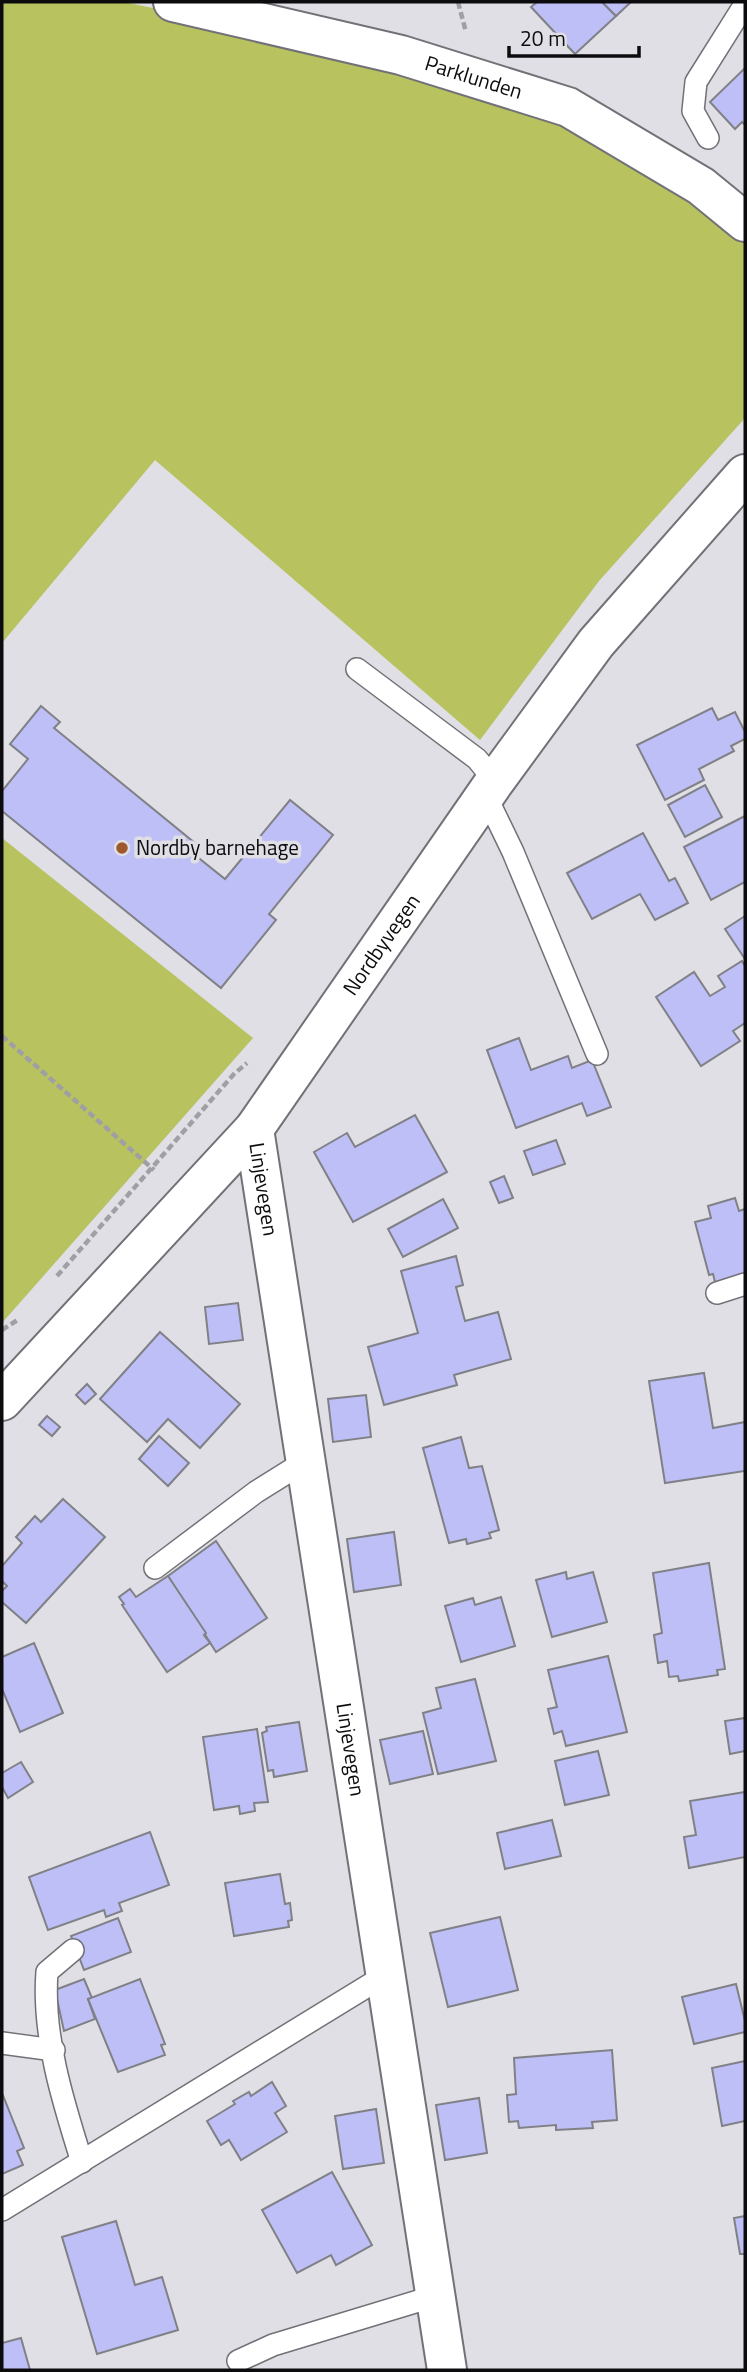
<svg xmlns="http://www.w3.org/2000/svg" width="747" height="2372" font-family="'Titillium Web',sans-serif">
  <style>
    .green { fill: #b8c25f }
    .building { fill: #bebff6; stroke: #808186; stroke-width: 2 }
    .lines { fill: none; stroke-linecap: round; stroke-linejoin: round }
    .service-casing { stroke: #717177; stroke-width: 24 }
    .minor-casing { stroke: #717177; stroke-width: 42 }
    .path { stroke: #a0a0a4; stroke-width: 4.5; stroke-dasharray: 7 3.5; stroke-linecap: butt }
    .service { stroke: #fff; stroke-width: 21 }
    .minor { stroke: #fff; stroke-width: 38 }
    .poi-dot { fill: #9e582e; stroke: #dfdfe5; stroke-width: 2.5 }
    .labels { text-anchor: middle; stroke-width: 7; stroke-linejoin: round; paint-order: stroke }
    .street-label { font-size: 21px; fill: #0c0c0e; stroke: #dfdfe5 }
    .poi-label { font-size: 21px; fill: #0c0c0e; stroke: #dfdfe5; text-anchor: start }
  </style>
  <rect width="100%" height="100%" fill="#dfdfe5"/>
  <!-- green -->
  <g class="green">
    <polygon points="2,2 124,2 201,18 527,108 613,147 745,237 745,418 599,581 480,740 155,460 2,643"/>
    <polygon points="2,838 253,1038 2,1323"/>
  </g>
  <!-- building -->
  <g class="building">
    <polygon points="537,2 602,2 616,16 575,54 531,7"/>
    <polygon points="602,2 631,2 616,16"/>
    <polygon points="745,68 745,125 742,122 735,129 710,102"/>
    <polygon points="41,706 60,722 54,728 201,848 195,855 225,879 290,800 333,835 269,914 276,920 221,988 2,811 2,791 28,759 10,744"/>
    <polygon points="712,708 718,720 735,712 745,732 745,739 731,746 734,751 699,769 704,780 665,800 637,745"/>
    <polygon points="705,785 722,817 685,837 668,805"/>
    <polygon points="745,816 745,882 711,900 684,847"/>
    <polygon points="643,833 669,881 675,878 688,903 655,920 640,894 592,919 567,873"/>
    <polygon points="745,916 745,959 725,929"/>
    <polygon points="742,961 745,966 745,1023 733,1031 740,1041 701,1066 656,997 694,972 710,996 725,987 718,976"/>
    <polygon points="519,1038 531,1070 568,1056 572,1068 592,1060 611,1107 587,1116 582,1103 516,1128 487,1050"/>
    <polygon points="415,1115 447,1172 353,1222 314,1152 347,1133 355,1147"/>
    <polygon points="556,1140 565,1164 533,1175 524,1151"/>
    <polygon points="504,1176 513,1198 499,1203 490,1182"/>
    <polygon points="735,1198 739,1211 745,1209 745,1279 716,1286 713,1274 709,1275 695,1222 711,1218 708,1206"/>
    <polygon points="443,1199 458,1228 403,1257 388,1229"/>
    <polygon points="456,1256 463,1285 456,1287 465,1321 498,1312 511,1359 454,1375 457,1385 384,1405 368,1347 418,1333 401,1271"/>
    <polygon points="238,1303 243,1340 209,1344 205,1307"/>
    <polygon points="160,1332 240,1404 200,1448 168,1419 147,1442 100,1399"/>
    <polygon points="704,1373 713,1428 745,1422 745,1471 665,1483 649,1381"/>
    <polygon points="87,1384 96,1394 85,1404 76,1395"/>
    <polygon points="366,1395 371,1437 333,1442 328,1399"/>
    <polygon points="47,1416 60,1427 52,1436 39,1425"/>
    <polygon points="159,1436 189,1463 168,1486 139,1459"/>
    <polygon points="461,1437 469,1468 482,1466 499,1530 489,1533 491,1538 467,1544 466,1539 449,1543 423,1448"/>
    <polygon points="63,1499 105,1537 26,1623 2,1602 2,1591 7,1586 2,1581 2,1566 22,1543 16,1537 35,1516 41,1522"/>
    <polygon points="394,1532 401,1585 354,1592 347,1539"/>
    <polygon points="216,1541 267,1618 216,1652 168,1576"/>
    <polygon points="709,1563 725,1669 717,1670 718,1675 679,1681 678,1676 669,1677 667,1661 658,1663 654,1635 662,1633 653,1573"/>
    <polygon points="566,1572 567,1579 593,1572 607,1622 552,1637 536,1580"/>
    <polygon points="168,1576 206,1633 204,1635 210,1643 167,1672 122,1605 124,1604 119,1597 130,1589 136,1597"/>
    <polygon points="501,1597 515,1646 461,1662 445,1606 473,1598 475,1605"/>
    <polygon points="34,1643 63,1713 20,1732 2,1689 2,1657"/>
    <polygon points="608,1656 627,1732 566,1746 562,1731 554,1734 548,1709 557,1707 548,1670"/>
    <polygon points="475,1679 496,1761 438,1774 423,1713 441,1708 436,1688"/>
    <polygon points="745,1718 745,1751 730,1754 725,1721"/>
    <polygon points="299,1722 307,1771 274,1777 273,1770 268,1771 262,1733 267,1731 266,1727"/>
    <polygon points="257,1729 268,1802 254,1803 255,1811 240,1814 239,1806 214,1810 203,1737"/>
    <polygon points="423,1731 433,1774 390,1784 380,1740"/>
    <polygon points="598,1751 609,1795 565,1805 555,1761"/>
    <polygon points="21,1762 33,1782 8,1798 2,1787 2,1773"/>
    <polygon points="745,1792 745,1857 689,1868 684,1837 696,1835 690,1801"/>
    <polygon points="552,1820 561,1856 505,1869 497,1833"/>
    <polygon points="150,1832 169,1885 119,1903 122,1911 106,1917 104,1910 48,1930 29,1877"/>
    <polygon points="280,1874 285,1904 290,1903 292,1920 288,1921 289,1927 234,1936 225,1883"/>
    <polygon points="500,1917 518,1990 448,2007 430,1933"/>
    <polygon points="118,1918 131,1952 84,1970 71,1936"/>
    <polygon points="84,1979 92,1998 88,1999 95,2019 64,2031 55,1990"/>
    <polygon points="140,1979 165,2044 161,2045 165,2055 118,2072 88,1999"/>
    <polygon points="736,1984 745,2021 745,2032 694,2044 682,1997"/>
    <polygon points="612,2050 617,2120 592,2122 593,2128 556,2130 556,2125 519,2128 518,2121 509,2122 507,2095 516,2094 514,2058"/>
    <polygon points="745,2061 745,2121 722,2126 712,2068"/>
    <polygon points="272,2082 286,2106 275,2113 287,2132 241,2160 229,2140 221,2145 207,2121 235,2104 233,2101 249,2092 251,2096"/>
    <polygon points="2,2093 24,2148 17,2151 23,2165 2,2174"/>
    <polygon points="479,2098 487,2153 445,2160 436,2105"/>
    <polygon points="376,2109 384,2163 343,2169 335,2116"/>
    <polygon points="332,2172 372,2245 336,2265 331,2255 297,2273 262,2210"/>
    <polygon points="745,2216 745,2254 740,2254 734,2218"/>
    <polygon points="116,2221 135,2285 162,2277 178,2330 97,2354 62,2237"/>
    <polygon points="21,2338 30,2370 2,2370 2,2343"/>
  </g>
  <g class="lines">
    <!-- service casing -->
    <g class="service-casing">
      <g id="service">
        <polyline points="708,138 693,111 696,82 745,4"/>
        <polyline points="357,669 477,759 495,781"/>
        <polyline points="485,794 513,852 597,1054"/>
        <polyline points="717,1293 745,1284"/>
        <polyline points="155,1568 256,1492 304,1462"/>
        <path d="M73,1950L47,1972C42,2035 63,2102 82,2162"/>
        <polyline points="2,2043 54,2050"/>
        <polyline points="2,2210 384,1976"/>
        <polyline points="238,2361 273,2345 435,2296"/>
      </g>
    </g>
    <!-- minor casing -->
    <g class="minor-casing">
      <g id="minor">
        <path id="s1" d="M173,2L401,55L568,107L701,186L745,222"/>
        <path id="s2" d="M254,1129L447,2370"/>
        <path id="s3" d="M2,1401L254,1129L495,781L596,643L745,474"/>
      </g>
    </g>
    <!-- path -->
    <g class="path">
      <polyline points="458,2 466,32"/>
      <polyline points="2,1036 154,1170"/>
      <polyline points="57,1276 234,1074 247,1063"/>
      <polyline points="2,1330 19,1319"/>
    </g>
    <!-- service -->
    <use href="#service" class="service"/>
    <!-- minor -->
    <use href="#minor" class="minor"/>
  </g>
  <!-- markers -->
  <circle class="poi-dot" cx="122" cy="848" r="7"/>
  <g class="labels">
    <!-- street labels -->
    <g class="street-label">
      <text dy="7" stroke="none"><textPath href="#s1" startOffset="310">Parklunden</textPath></text>
      <text dy="7" stroke="none"><textPath href="#s3" startOffset="595">Nordbyvegen</textPath></text>
      <text dy="7" stroke="none"><textPath href="#s2" startOffset="61">Linjevegen</textPath></text>
      <text dy="7" stroke="none"><textPath href="#s2" startOffset="628">Linjevegen</textPath></text>
    </g>
    <!-- poi labels -->
    <g class="poi-label">
      <text x="136" y="855">Nordby barnehage</text>
    </g>
  </g>
  <!-- border -->
  <rect width="747" height="2372" fill="none" stroke="#0c0c0e" stroke-width="7"/>
  <!-- scale -->
  <path d="M509 46v10h130v-10" fill="none" stroke="#0c0c0e" stroke-width="3.5"/>
  <text x="520" y="46" font-size="21" fill="#0c0c0e" stroke="#dfdfe5" stroke-width="5" paint-order="stroke">20 m</text>
</svg>
